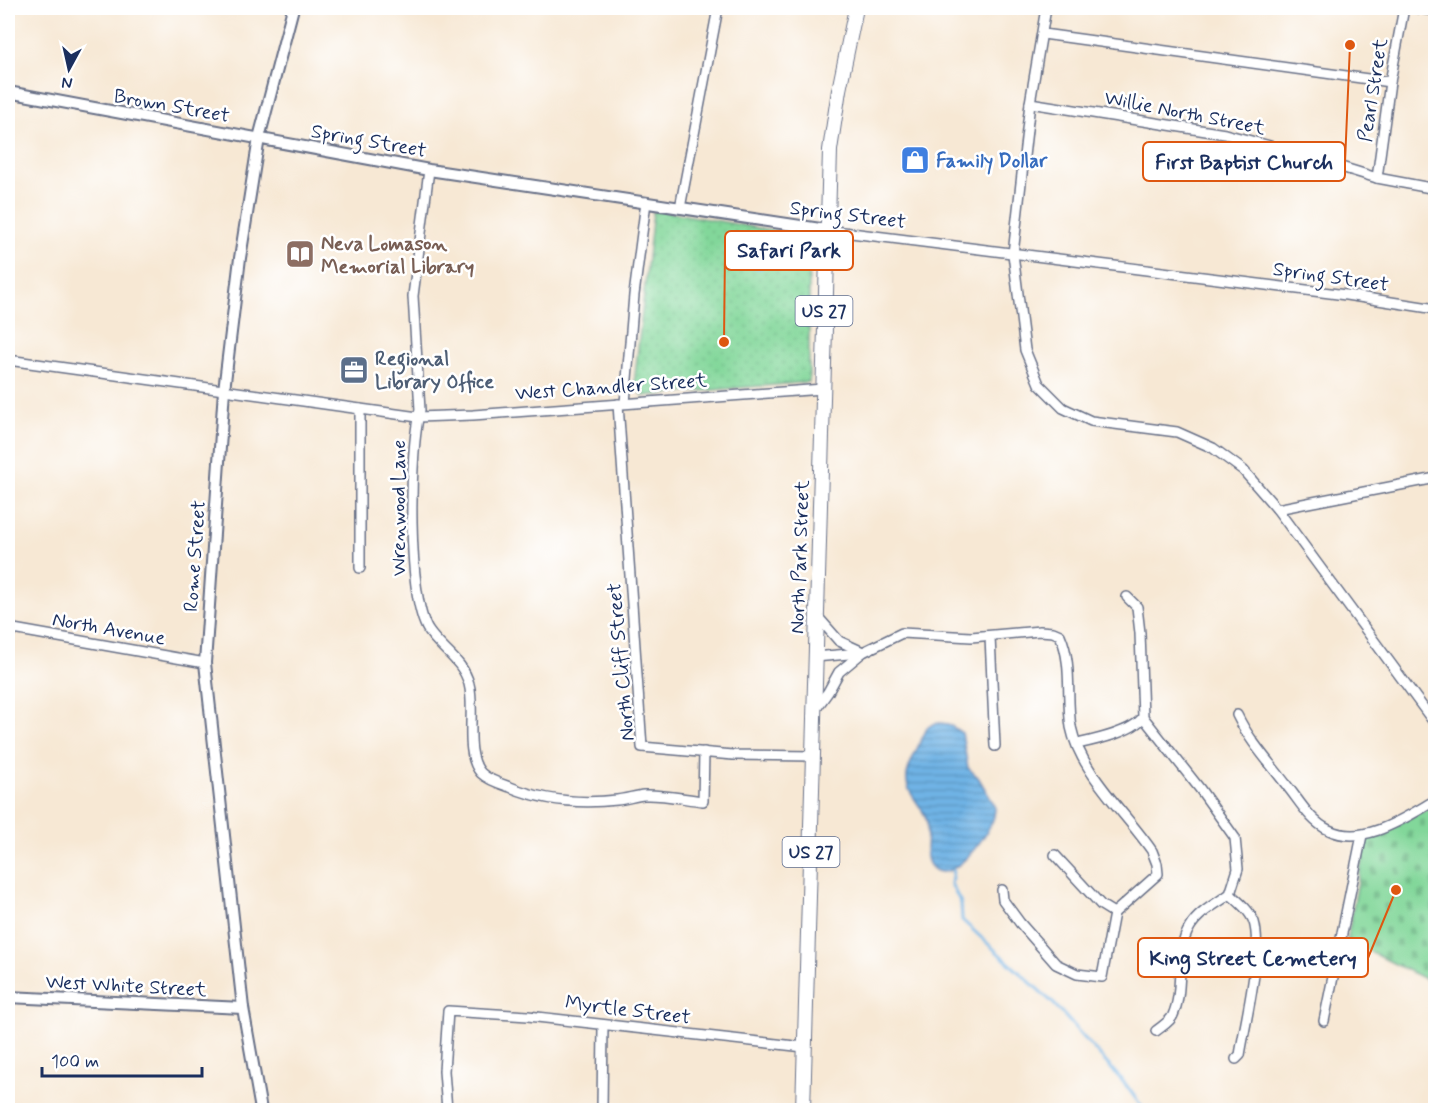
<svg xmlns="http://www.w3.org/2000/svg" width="1443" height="1118" font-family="Mynerve,sans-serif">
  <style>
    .cemetery { fill: url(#cemetery-stones); stroke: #4e837c; stroke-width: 1.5 }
    .park { fill: url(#park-dots); stroke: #4e837c; stroke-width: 1.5 }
    .water { fill: url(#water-rules); stroke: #4571a2; stroke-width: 1.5 }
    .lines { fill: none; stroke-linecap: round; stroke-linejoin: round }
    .stream { stroke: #6fb3e5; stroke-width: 3 }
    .minor-casing { stroke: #687087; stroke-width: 12 }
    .tertiary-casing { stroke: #687087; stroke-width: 14 }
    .primary-casing { stroke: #687087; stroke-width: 16 }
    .minor { stroke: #fff; stroke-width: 9 }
    .tertiary { stroke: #fff; stroke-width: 10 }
    .primary { stroke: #fff; stroke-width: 14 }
    .labels { text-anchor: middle; stroke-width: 5; stroke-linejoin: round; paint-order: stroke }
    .shield { fill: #fff; stroke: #5f6d8e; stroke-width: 1.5 }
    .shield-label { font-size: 18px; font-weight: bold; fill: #1b2f5e }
    .street-label { font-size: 20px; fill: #1b2f5e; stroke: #fff }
    .shop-label { font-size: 20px; font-weight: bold; fill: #366cbe; stroke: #fff; text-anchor: start }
    .education-label { font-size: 20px; font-weight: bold; fill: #785e54; stroke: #fff; text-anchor: start }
    .service-label { font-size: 20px; font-weight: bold; fill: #4e5e75; stroke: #fff; text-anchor: start }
    .leader { fill: none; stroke: #de5710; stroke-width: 2 }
    .callout-dot { fill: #de5710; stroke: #fff; stroke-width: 2 }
    .callout { fill: #fff; stroke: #de5710; stroke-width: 2 }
    .callout-label { font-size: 21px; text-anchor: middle; font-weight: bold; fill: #1b2f5e }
  </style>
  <defs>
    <pattern id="cemetery-stones" width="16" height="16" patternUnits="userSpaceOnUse" patternTransform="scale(1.5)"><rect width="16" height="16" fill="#82d79a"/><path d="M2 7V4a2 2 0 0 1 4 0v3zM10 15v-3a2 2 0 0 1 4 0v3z" fill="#70b987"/></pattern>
    <pattern id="park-dots" width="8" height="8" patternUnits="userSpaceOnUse" patternTransform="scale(1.5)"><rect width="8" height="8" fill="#82d79a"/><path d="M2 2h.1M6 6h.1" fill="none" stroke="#70b987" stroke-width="1.8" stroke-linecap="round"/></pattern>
    <pattern id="water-rules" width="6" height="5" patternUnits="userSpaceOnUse" patternTransform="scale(1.5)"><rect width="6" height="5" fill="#6fb3e5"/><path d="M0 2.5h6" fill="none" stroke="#5a92bd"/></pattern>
  </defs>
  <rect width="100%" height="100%" fill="#fff"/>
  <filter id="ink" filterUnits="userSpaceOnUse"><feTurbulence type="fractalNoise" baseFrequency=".0167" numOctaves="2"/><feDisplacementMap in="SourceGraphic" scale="12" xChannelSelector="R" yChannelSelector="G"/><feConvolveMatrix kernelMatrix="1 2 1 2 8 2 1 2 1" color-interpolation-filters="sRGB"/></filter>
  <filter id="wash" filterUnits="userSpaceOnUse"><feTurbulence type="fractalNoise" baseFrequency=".008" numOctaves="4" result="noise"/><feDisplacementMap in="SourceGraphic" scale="24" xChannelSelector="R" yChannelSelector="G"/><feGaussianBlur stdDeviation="1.35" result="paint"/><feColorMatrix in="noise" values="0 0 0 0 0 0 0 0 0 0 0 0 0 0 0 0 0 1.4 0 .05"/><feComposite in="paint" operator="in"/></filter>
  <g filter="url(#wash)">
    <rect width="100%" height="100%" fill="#f7e8d4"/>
    <!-- cemetery -->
    <polygon class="cemetery" points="1435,805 1435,984 1347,940 1366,839"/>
    <!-- park -->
    <polygon class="park" points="657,210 809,237 809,382 643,396 634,385 653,212"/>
    <!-- water -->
    <path class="water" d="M940,723L948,724L962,733L968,768L978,777L995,806C995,812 994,819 991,824C983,840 954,881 935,870C920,861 929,835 927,822C924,805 904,794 907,775C909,762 921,742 927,728L933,724Z"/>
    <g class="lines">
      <!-- stream -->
      <g class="stream">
        <polyline points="726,251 752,267 761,268"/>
        <polyline points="953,870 951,884 961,903 962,920 1054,1004 1126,1085 1144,1110"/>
      </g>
    </g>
  </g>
  <g filter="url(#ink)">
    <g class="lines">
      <!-- minor casing -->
      <g class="minor-casing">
        <g id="minor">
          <polyline points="1046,8 1030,103 1013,254 1025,350 1039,384 1063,408 1091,421 1177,432 1213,448 1243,470 1277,509 1436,725"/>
          <polyline points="1416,8 1436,11"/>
          <polyline points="1043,34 1390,82"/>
          <polyline points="1030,103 1225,134 1289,151 1377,178 1436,189"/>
          <path d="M429,170L413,296L420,410C409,450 407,595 428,630C441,650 463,660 469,684C476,709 463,753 481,773C488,780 501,784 510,787C544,801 581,804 617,800C626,799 635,796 644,795C663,794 684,799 703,801L704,752"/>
          <polyline points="1377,178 1390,82 1404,8"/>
          <polyline points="680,208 718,8"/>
          <polyline points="827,230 1346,295 1436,309"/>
          <polyline points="8,360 418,417 473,415 823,389"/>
          <polyline points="625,403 634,295 646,202"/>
          <polyline points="618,404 642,747 733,755 814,756"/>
          <polyline points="1277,509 1436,478"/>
          <polyline points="360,568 360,409"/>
          <polyline points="817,616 839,641 863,652"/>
          <polyline points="8,628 205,663"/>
          <polyline points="990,637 995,746"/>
          <polyline points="815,657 860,653"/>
          <path d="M815,710L828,692L839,672L863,652L902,633L971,637L1040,631L1053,632L1060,635C1073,664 1066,696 1071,727C1080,772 1127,814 1152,851L1157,864L1158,874L1114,913L1102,977L1077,974L1056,964L1020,923L1003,900L1002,890"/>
          <path d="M1237,715C1250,742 1270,763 1288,787C1300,802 1311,822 1329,830C1364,847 1406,817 1436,800"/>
          <path d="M1143,717L1200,789L1235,838L1238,869L1230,894C1216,904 1199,912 1190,927C1174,952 1185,988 1173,1015C1171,1021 1162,1026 1156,1031"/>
          <path d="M1077,744C1095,740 1133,732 1143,717L1140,633L1137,607L1127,597"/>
          <polyline points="1055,855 1101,905 1114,913"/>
          <path d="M1230,894C1239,902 1250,911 1254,922C1263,951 1245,1023 1240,1055L1236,1059"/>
          <polyline points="1324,1021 1362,835"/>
          <polyline points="447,1110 444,1071 448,1011 528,1016 804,1047"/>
          <polyline points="602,1110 603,1025"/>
        </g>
      </g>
      <!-- tertiary casing -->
      <g class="tertiary-casing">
        <g id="tertiary">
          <polyline points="8,92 429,170 827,230"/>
          <polyline points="8,997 243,1008"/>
          <polyline points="261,1110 243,1008 205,663 224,390 240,258 259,138 293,8"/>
        </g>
      </g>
      <!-- primary casing -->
      <g class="primary-casing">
        <polyline id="primary" points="803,1110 830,150 839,90 856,8"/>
      </g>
      <!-- minor -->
      <use href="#minor" class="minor"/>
      <!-- tertiary -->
      <use href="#tertiary" class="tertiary"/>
      <!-- primary -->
      <use href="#primary" class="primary"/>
    </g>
  </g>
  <!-- icons -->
  <defs>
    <g id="shop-square" transform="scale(1.5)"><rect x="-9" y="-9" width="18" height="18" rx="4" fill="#3f7fe0" stroke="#fff"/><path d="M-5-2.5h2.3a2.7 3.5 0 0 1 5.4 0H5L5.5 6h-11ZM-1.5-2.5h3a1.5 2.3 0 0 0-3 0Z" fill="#fff"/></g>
    <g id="library-square" transform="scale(1.5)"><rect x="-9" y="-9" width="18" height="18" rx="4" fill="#8d6e63" stroke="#fff"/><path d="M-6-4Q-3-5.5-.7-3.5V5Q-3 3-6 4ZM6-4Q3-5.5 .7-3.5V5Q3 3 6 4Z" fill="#fff"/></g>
    <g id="office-square" transform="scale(1.5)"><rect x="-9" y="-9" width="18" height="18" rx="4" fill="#5c6f8a" stroke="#fff"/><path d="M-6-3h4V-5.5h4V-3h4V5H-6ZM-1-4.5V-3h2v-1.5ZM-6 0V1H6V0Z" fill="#fff"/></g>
  </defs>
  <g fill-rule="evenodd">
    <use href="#shop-square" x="915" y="160"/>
    <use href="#library-square" x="300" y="254"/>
    <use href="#office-square" x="354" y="370"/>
  </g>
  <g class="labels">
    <!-- shield labels -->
    <g class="shield">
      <rect x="795.5" y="296" width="57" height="30" rx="4.5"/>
      <rect x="782.5" y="837" width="57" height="30" rx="4.5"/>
    </g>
    <g class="shield-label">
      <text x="824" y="317">US 27</text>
      <text x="811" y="858">US 27</text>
    </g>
    <!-- street labels -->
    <g class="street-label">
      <text transform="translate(1372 90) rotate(-81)" y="7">Pearl Street</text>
      <text transform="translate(172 105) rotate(10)" y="7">Brown Street</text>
      <text transform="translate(1185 112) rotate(11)" y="7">Willie North Street</text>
      <text transform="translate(369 140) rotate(10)" y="7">Spring Street</text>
      <text transform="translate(848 214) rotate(7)" y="7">Spring Street</text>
      <text transform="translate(1331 276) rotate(8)" y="7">Spring Street</text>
      <text transform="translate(611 386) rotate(-4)" y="7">West Chandler Street</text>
      <text transform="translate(398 508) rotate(-90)" y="7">Wrenwood Lane</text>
      <text transform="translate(194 556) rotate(-86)" y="7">Rome Street</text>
      <text transform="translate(799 557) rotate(-88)" y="7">North Park Street</text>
      <text transform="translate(109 628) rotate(10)" y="7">North Avenue</text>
      <text transform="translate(620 662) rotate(-95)" y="7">North Cliff Street</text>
      <text transform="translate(126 985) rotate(3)" y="7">West White Street</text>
      <text transform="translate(628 1009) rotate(7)" y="7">Myrtle Street</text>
    </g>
    <!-- shop labels -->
    <g class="shop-label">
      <text x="936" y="167">Family Dollar</text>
    </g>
    <!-- education labels -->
    <g class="education-label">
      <text x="321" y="250">Neva Lomason<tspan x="321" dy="23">Memorial Library</tspan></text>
    </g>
    <!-- service labels -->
    <g class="service-label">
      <text x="375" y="365">Regional<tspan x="375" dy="23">Library Office</tspan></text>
    </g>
  </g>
  <!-- callouts -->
  <path class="leader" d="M1350 45L1345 162M724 342L725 250M1396 890L1368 958"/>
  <g class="callout-dot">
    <circle cx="1350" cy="45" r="6"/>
    <circle cx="724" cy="342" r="6"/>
    <circle cx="1396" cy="890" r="6"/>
  </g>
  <g class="callout">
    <rect x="1143" y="142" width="202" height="39" rx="6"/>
    <rect x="725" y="231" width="128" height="39" rx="6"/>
    <rect x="1138" y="938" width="230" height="39" rx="6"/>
  </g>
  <g class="callout-label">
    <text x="1244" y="169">First Baptist Church</text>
    <text x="789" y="257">Safari Park</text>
    <text x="1253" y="965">King Street Cemetery</text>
  </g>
  <!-- margin -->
  <rect width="1443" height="1118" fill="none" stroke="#fff" stroke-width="30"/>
  <!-- north arrow -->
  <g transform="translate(69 69) rotate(188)" stroke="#ffffff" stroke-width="4.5" paint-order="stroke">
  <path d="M0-4.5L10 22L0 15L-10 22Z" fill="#1b2f5e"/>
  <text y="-9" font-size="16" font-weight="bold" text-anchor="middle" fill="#1b2f5e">N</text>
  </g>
  <!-- scale -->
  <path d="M42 1067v9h160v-9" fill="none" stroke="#1b2f5e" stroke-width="3"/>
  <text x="51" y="1067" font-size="18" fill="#1b2f5e" stroke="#ffffff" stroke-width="4.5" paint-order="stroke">100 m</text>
</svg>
